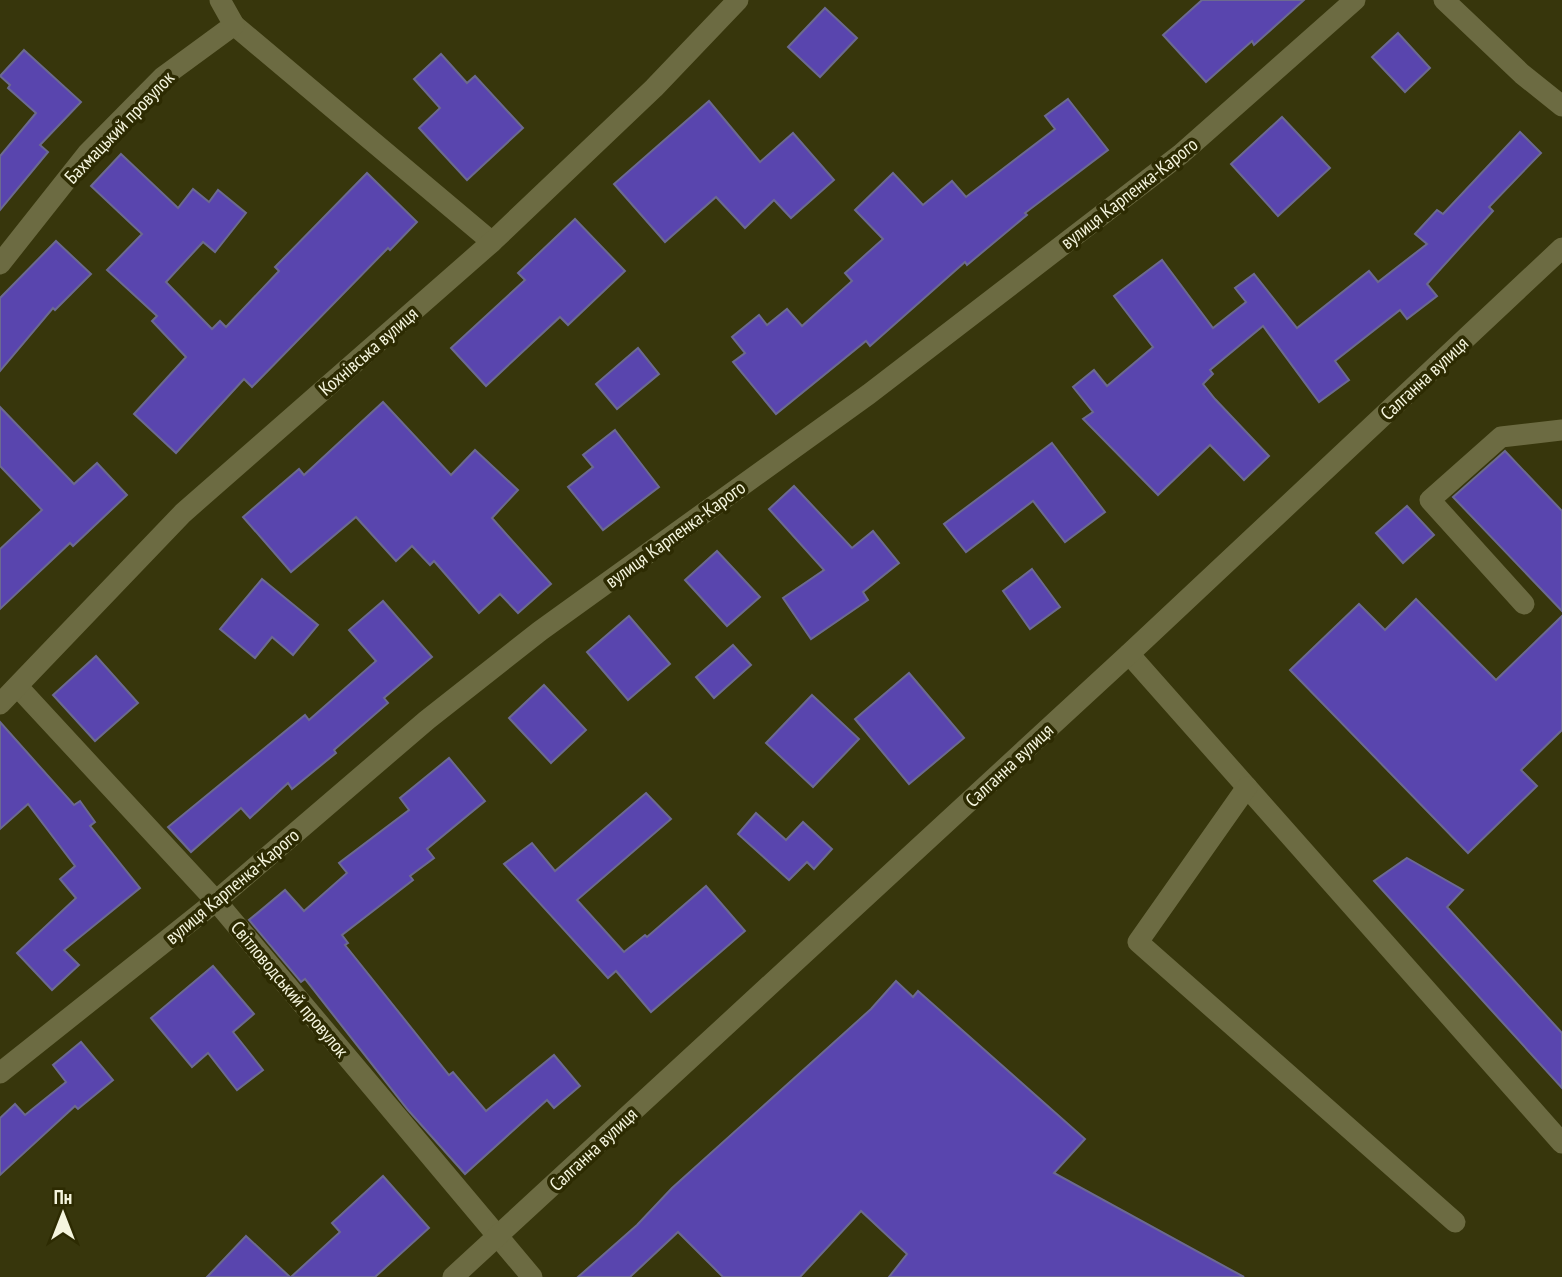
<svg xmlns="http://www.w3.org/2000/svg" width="1562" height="1277" font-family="'PT Sans Narrow',sans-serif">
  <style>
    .building { fill: #5945ae; stroke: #6c6a90; stroke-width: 2 }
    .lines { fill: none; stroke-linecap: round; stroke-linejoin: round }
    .minor { stroke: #6c6b42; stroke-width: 21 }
    .labels { text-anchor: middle; stroke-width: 7; stroke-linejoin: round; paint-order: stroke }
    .street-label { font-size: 19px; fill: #f5f5de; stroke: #2d2b02 }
  </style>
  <rect width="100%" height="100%" fill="#37360c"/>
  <!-- building -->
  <g class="building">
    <polygon points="1202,0 1304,0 1254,45 1252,41 1206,82 1163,35"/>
    <polygon points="825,8 857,38 820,77 788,47"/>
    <polygon points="1398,33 1430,68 1405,92 1372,57"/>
    <polygon points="24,50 81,102 40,145 48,152 0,210 0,156 36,113 8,88 10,85 0,76"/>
    <polygon points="441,54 467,83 475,76 523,128 467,180 419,128 440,108 414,79"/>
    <polygon points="1068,99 1108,150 1025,213 1027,215 967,265 965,262 870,346 866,341 776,414 733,362 745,353 732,337 759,315 767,325 787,309 802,326 852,281 845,273 883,239 855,210 893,173 923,205 952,181 966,197 1055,129 1045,116"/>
    <polygon points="709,101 760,162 793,133 834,180 791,218 774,200 745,228 716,197 665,242 614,184"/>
    <polygon points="1282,117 1330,168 1278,216 1231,164"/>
    <polygon points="1520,132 1541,153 1489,207 1493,211 1427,284 1437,296 1407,319 1400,310 1335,361 1349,380 1319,402 1263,326 1210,370 1213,374 1203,384 1215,399 1269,456 1244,480 1210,445 1158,495 1083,419 1093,412 1073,387 1094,370 1107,386 1153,347 1114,296 1162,260 1213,328 1246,302 1235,288 1254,274 1297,328 1369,271 1378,282 1427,244 1415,234 1437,210 1443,214"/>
    <polygon points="121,154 178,208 193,189 209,202 218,190 246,213 215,252 203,242 166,282 212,329 220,321 226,327 279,271 275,267 367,173 417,222 390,250 388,248 252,387 244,379 176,453 134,414 186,357 152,321 157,316 107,270 142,234 91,186"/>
    <polygon points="575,219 625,271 568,325 560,317 486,386 451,348 525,280 518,273"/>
    <polygon points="56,241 91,274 55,310 53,308 0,371 0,298"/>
    <polygon points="638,348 659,374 617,409 596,384"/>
    <polygon points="383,402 451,475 475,450 518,490 492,518 551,584 518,613 500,594 479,613 434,561 430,565 412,546 396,561 356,517 291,572 243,517 299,469 304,475"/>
    <polygon points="0,407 74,484 97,463 127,495 73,546 70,543 0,609 0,549 42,510 0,466"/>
    <polygon points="615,430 659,487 603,530 568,487 593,467 583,455"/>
    <polygon points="1052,443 1105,512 1065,542 1033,501 966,552 944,524"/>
    <polygon points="1505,451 1562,511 1562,611 1453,497"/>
    <polygon points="794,486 852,548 873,531 899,563 863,592 868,600 811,639 783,598 824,570 769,509"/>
    <polygon points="1407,506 1434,535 1403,563 1376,533"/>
    <polygon points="717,551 760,597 727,626 685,580"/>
    <polygon points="1032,569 1060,607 1030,629 1003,591"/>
    <polygon points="262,579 318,625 293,655 272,637 255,658 220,629"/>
    <polygon points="1416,599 1496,680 1562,616 1562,730 1521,770 1537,786 1468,853 1290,670 1359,604 1385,630"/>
    <polygon points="383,601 432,657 384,698 388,703 334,750 336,753 292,789 288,783 250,818 241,808 191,852 168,827 305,715 309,720 376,661 349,630"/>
    <polygon points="629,616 670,664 628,700 587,652"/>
    <polygon points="733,645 751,665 714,698 696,677"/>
    <polygon points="96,656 138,703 95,741 53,695"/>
    <polygon points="909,673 964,738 909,784 855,719"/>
    <polygon points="544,685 586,730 551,763 509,718"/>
    <polygon points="812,695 859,739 813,787 766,743"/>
    <polygon points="0,722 74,805 80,801 95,822 90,826 140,888 64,950 79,965 52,990 17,953 76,898 60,879 75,866 28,804 0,829"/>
    <polygon points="449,758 485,801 427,849 434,858 410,876 413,880 342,935 348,943 345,945 449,1075 453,1072 486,1111 554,1055 580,1086 554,1108 547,1100 465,1174 408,1110 305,979 301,982 249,920 285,890 304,911 347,873 339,863 409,810 400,798"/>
    <polygon points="646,793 671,819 577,900 624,952 645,935 647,937 706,886 745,931 651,1012 616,971 608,978 504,864 532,843 555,871"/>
    <polygon points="756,813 786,840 803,822 832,849 814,869 807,862 789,880 738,834"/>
    <polygon points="1407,858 1463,890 1447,907 1562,1033 1562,1088 1374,881"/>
    <polygon points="213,966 254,1014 233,1032 263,1070 237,1090 208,1053 192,1067 151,1018"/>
    <polygon points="896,981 913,997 918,991 1085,1139 1054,1173 1244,1277 889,1277 907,1254 861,1211 800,1277 723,1277 678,1232 630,1277 578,1277 637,1225 672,1188 871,1009"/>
    <polygon points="81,1042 113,1080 78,1109 75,1106 0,1175 0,1118 15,1104 25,1115 66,1082 53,1065"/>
    <polygon points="383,1176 429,1228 375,1277 291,1277 340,1232 332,1223"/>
    <polygon points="246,1236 290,1277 207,1277"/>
  </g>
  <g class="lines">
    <!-- minor -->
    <g class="minor">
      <polyline points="1444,0 1522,74 1562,106"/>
      <polyline points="234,25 492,242"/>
      <polyline points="0,264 87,154 163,77 234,25 220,0"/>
      <polyline points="1524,604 1430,500 1501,437 1562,430"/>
      <polyline points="1129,654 1562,1143"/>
      <polyline points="18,687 216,901 532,1277"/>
      <polyline points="0,704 183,513 492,242 654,88 738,0"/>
      <polyline points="1247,787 1138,942 1455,1222"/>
      <polyline points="0,1073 216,901 427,720 540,631 869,394 1181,154 1355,0"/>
      <polyline points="453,1277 1129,654 1562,248"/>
    </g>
  </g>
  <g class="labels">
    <!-- street labels -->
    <g class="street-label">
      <text transform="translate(119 127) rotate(-46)" y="7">Бахмацький провулок</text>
      <text transform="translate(1129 193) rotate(-38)" y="7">вулиця Карпенка-Карого</text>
      <text transform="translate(368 351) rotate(-41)" y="7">Кохнівська вулиця</text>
      <text transform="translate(1424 378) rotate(-43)" y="7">Салганна вулиця</text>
      <text transform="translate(675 534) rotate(-36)" y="7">вулиця Карпенка-Карого</text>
      <text transform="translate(1009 765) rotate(-43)" y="7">Салганна вулиця</text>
      <text transform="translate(232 886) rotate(-40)" y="7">вулиця Карпенка-Карого</text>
      <text transform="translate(290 989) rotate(50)" y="7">Світловодський провулок</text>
      <text transform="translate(593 1149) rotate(-43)" y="7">Салганна вулиця</text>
    </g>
  </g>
  <!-- north arrow -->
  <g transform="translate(63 1214)" stroke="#2d2b02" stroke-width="5" paint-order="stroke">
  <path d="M0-5L12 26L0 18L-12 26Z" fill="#f5f5de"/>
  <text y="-10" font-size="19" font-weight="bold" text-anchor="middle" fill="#f5f5de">Пн</text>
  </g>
</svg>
